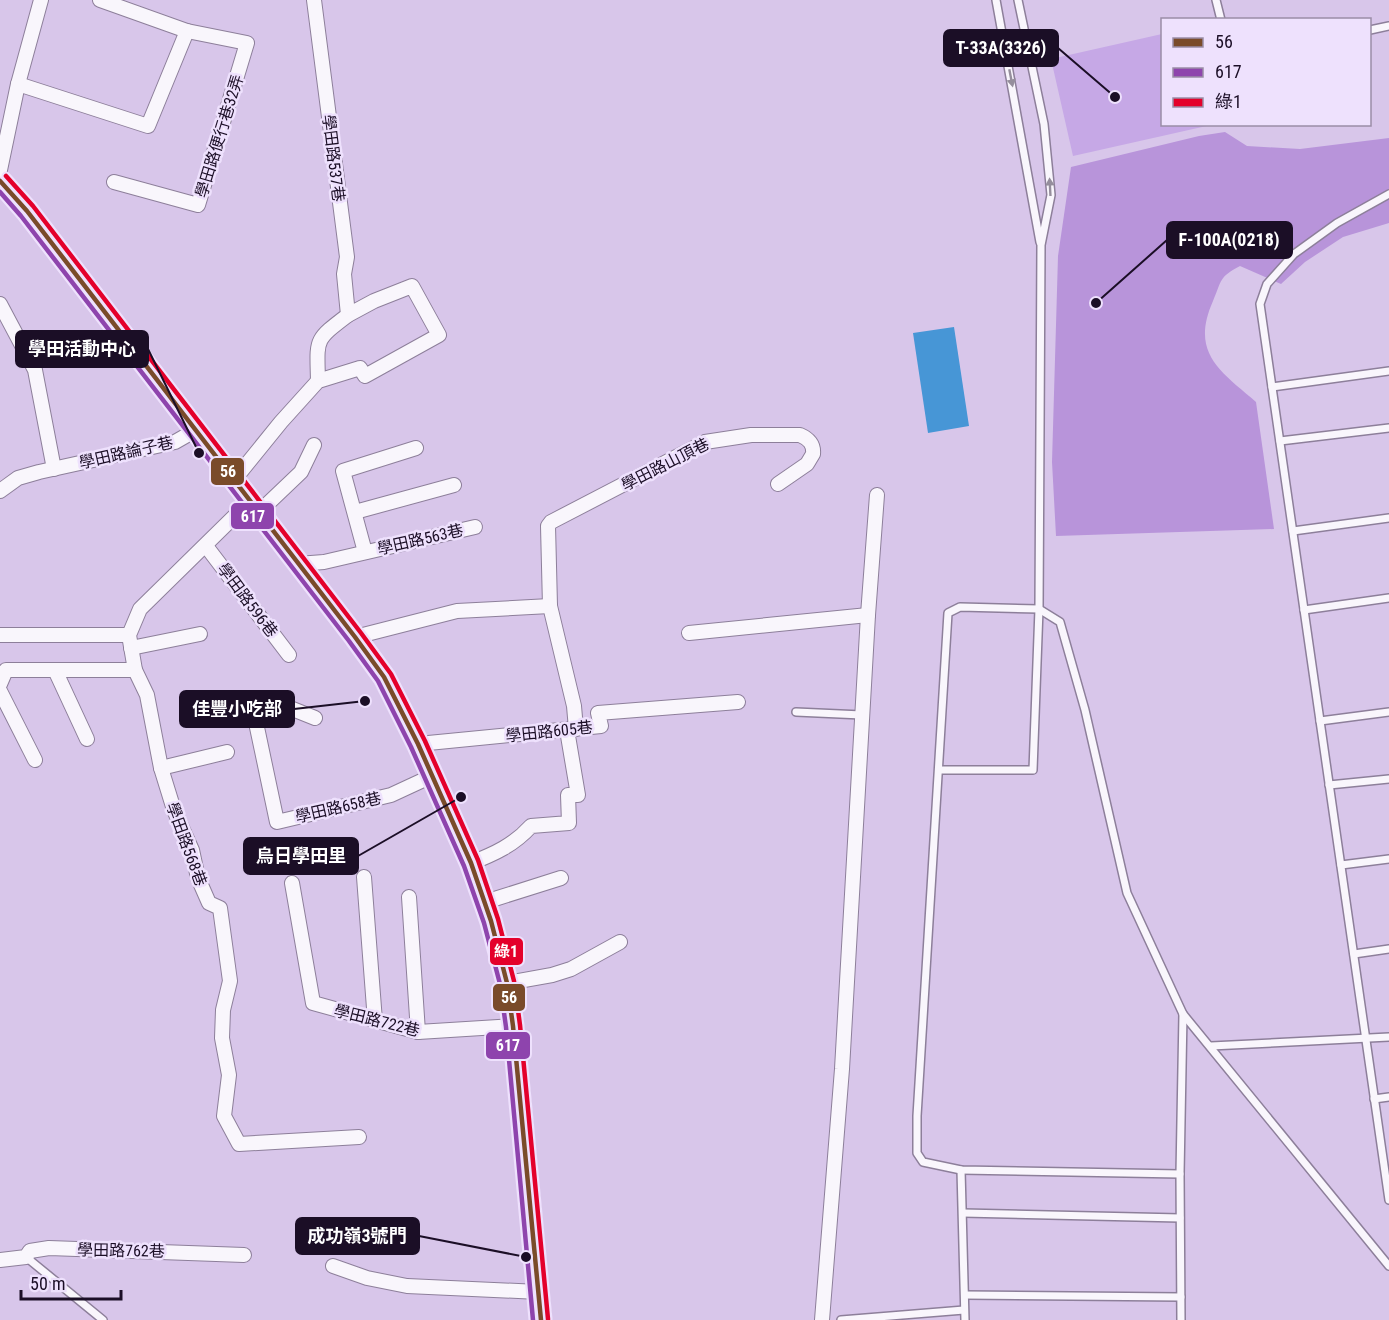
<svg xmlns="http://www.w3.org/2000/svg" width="1389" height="1320" font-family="'Roboto Condensed','Noto Sans TC',sans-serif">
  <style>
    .green { fill: #c6a8e6 }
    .forest { fill: #b894da }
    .water { fill: #4796d6 }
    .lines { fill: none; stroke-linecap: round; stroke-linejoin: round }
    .service-casing { stroke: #8d7f9a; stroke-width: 10 }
    .minor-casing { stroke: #8d7f9a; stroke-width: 16 }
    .secondary-casing { stroke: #8d7f9a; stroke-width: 22 }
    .service { stroke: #f9f6fc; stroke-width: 7 }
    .minor { stroke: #f9f6fc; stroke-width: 14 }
    .secondary { stroke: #f9f6fc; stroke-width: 20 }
    .bus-1-casing { stroke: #eee1fd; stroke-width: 9 }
    .bus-2-casing { stroke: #eee1fd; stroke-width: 9 }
    .bus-3-casing { stroke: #eee1fd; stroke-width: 9 }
    .bus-1 { stroke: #7a4b2a; stroke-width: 4.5 }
    .bus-2 { stroke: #8e44ad; stroke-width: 4.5 }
    .bus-3 { stroke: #e4002b; stroke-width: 4.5 }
    .oneway { fill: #958e9c }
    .labels { text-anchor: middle; stroke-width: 5; stroke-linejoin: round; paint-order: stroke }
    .street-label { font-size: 16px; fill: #1b0e26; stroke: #eee1fd }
    .leader { fill: none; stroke: #1b0e26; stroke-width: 2 }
    .callout-dot { fill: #1b0e26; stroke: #eee1fd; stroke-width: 2 }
    .callout { fill: #1b0e26; stroke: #1b0e26; stroke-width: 2 }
    .callout-label { font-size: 18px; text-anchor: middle; font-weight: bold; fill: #fff }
    .line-badge { stroke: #eee1fd; stroke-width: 2 }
    .badge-label { font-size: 16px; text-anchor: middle; font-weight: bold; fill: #fff }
  </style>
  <rect width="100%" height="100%" fill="#d8c6ea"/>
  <!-- green -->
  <polygon class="green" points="1162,34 1162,124 1211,125 1073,156 1051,59"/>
  <!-- forest -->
  <path class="forest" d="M1225,132L1247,146L1300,149L1389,138V223L1343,237L1305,262L1281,284L1240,266C1219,277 1222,280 1213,301C1190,353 1220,371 1256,402L1274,529L1056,536L1052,462L1058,256L1071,167L1199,136Z"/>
  <!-- water -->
  <polygon class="water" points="954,327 969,426 928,433 913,333"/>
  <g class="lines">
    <!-- service casing -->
    <g class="service-casing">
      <g id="service">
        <polyline points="996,0 1040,242"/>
        <polyline points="1216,0 1221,20"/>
        <polyline points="1370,30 1389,26"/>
        <polyline points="1389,194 1337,223 1294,254 1267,284 1260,304 1389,1200"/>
        <polyline points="1272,387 1389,371"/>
        <polyline points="1280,441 1389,428"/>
        <polyline points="1293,531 1389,518"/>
        <polyline points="1304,610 1389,598"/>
        <polyline points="796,712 862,715"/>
        <polyline points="1320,721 1389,712"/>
        <polyline points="939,770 1033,770 1039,609 1041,245 1051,195 1044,124 1018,0"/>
        <polyline points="1329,785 1389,779"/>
        <polyline points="1341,865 1389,859"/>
        <polyline points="1354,954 1389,949"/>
        <polyline points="1211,1046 1389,1037"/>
        <polyline points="1374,1099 1389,1097"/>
        <polyline points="961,1170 965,1320"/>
        <polyline points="1180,1174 961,1170 923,1162 917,1153 917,1116 948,613 960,607 1039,609 1060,622 1085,710 1127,893 1183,1014 1389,1266"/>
        <polyline points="963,1213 1180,1218"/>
        <polyline points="26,1257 103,1320"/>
        <polyline points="965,1295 1181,1297"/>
        <polyline points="841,1320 964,1310"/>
        <polyline points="1181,1320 1180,1174 1183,1014"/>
      </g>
    </g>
    <!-- minor casing -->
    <g class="minor-casing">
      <g id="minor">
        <polyline points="100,0 187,31 247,43 198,205 114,182"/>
        <path d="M314,0L347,257L344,274L348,315C314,341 317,338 318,381"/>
        <polyline points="18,84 148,126 187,31"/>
        <polyline points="0,170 18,84 41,0"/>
        <polyline points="0,304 35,370 54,469"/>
        <polyline points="234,480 281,422 318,381 360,368 365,376 439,335 412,286 374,301 348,315"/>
        <polyline points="0,491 18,478 39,472 175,442 196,430"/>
        <polyline points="251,500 140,609 129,635 135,670 147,695 161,768 174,810 192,850 198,878 209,903 220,908 230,981 223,1010 222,1038 229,1075 224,1116 239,1144 359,1137"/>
        <polyline points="259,512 301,472 314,445"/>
        <polyline points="355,512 454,485"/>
        <polyline points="206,546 289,655"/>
        <polyline points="365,552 343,471 416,448"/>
        <polyline points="298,564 324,562 475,527"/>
        <polyline points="689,633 868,615"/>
        <polyline points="0,635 129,635"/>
        <polyline points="355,637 457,611 550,606"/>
        <polyline points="131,648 200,634"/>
        <polyline points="55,670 87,739"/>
        <polyline points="0,684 6,670 135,670"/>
        <polyline points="0,691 35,760"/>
        <polyline points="315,718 280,704 251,699 277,822 391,795 432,776"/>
        <path d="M576,729L574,706L550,606L548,526L551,522L705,442L751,435H800C809,439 814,444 813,454L807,464L778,484"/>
        <polyline points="418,744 601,726 598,713 738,702"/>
        <polyline points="161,768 227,752"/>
        <path d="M471,863C494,854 514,845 531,826L569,823L568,795H578L567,730"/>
        <polyline points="364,877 375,1021"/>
        <polyline points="292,883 313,1003 418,1032 513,1026"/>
        <polyline points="409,897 418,1032"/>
        <polyline points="485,902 561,878"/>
        <polyline points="507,983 552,975 571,969 620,942"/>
        <polyline points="0,1260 26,1257 30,1251 49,1248 244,1255"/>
        <polyline points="333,1266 367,1278 407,1286 539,1292"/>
        <polyline points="822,1320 842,1069 868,615 877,495"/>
      </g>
    </g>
    <!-- secondary casing -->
    <g class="secondary-casing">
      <polyline id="secondary" points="0,181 27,211 355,637 384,677 418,744 471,863 491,921 507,983 513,1026 541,1320"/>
    </g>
    <!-- service -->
    <use href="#service" class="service"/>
    <!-- minor -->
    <use href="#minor" class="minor"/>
    <!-- secondary -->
    <use href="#secondary" class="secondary"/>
    <!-- bus-1 casing -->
    <g class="bus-1-casing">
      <polyline id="bus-1" points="0,181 27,211 355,637 384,677 418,744 471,863 491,921 507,983 513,1026 541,1320"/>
    </g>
    <!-- bus-2 casing -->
    <g class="bus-2-casing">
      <polyline id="bus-2" points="0,192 21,216 349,641 378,681 411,747 464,866 484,923 500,984 506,1027 533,1320"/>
    </g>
    <!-- bus-3 casing -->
    <g class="bus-3-casing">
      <polyline id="bus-3" points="6,176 33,206 361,633 391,674 425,741 478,860 498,919 514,981 520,1025 548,1319"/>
    </g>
    <!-- bus-1 -->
    <use href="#bus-1" class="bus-1"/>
    <!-- bus-2 -->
    <use href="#bus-2" class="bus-2"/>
    <!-- bus-3 -->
    <use href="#bus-3" class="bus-3"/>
  </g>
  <!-- one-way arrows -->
  <defs><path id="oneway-solid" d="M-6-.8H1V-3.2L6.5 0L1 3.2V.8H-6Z" transform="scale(1.5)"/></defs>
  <g class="oneway">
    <use href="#oneway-solid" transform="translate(1011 78) rotate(79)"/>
    <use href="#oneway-solid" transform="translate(1050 187) rotate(-93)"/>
  </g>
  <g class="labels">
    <!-- street labels -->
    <g class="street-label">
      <text transform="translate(219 136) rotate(-73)" y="6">學田路便行巷32弄</text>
      <text transform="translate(334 158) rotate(83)" y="6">學田路537巷</text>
      <text transform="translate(126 452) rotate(-13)" y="6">學田路論子巷</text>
      <text transform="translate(665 464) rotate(-27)" y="6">學田路山頂巷</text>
      <text transform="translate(420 539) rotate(-13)" y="6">學田路563巷</text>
      <text transform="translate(248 600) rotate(53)" y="6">學田路596巷</text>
      <text transform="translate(549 731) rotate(-6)" y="6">學田路605巷</text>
      <text transform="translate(338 807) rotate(-13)" y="6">學田路658巷</text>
      <text transform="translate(187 844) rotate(70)" y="6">學田路568巷</text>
      <text transform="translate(377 1020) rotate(14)" y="6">學田路722巷</text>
      <text transform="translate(121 1250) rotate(1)" y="6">學田路762巷</text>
    </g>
  </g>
  <!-- callouts -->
  <path class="leader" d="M1115 97L1058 48M1096 303L1167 240M199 453L148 349M365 701L294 709M461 797L358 856M526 1257L419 1236"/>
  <g class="callout-dot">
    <circle cx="1115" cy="97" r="6"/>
    <circle cx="1096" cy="303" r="6"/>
    <circle cx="199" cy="453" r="6"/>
    <circle cx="365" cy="701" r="6"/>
    <circle cx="461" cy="797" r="6"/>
    <circle cx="526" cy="1257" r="6"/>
  </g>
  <g class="callout">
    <rect x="944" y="30" width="114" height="36" rx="6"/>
    <rect x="1167" y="222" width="125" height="36" rx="6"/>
    <rect x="16" y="331" width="132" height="36" rx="6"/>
    <rect x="180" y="691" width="114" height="36" rx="6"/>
    <rect x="244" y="838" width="114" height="36" rx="6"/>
    <rect x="296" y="1218" width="123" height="36" rx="6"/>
  </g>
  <g class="callout-label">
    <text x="1001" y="54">T-33A(3326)</text>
    <text x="1229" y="246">F-100A(0218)</text>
    <text x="82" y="355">學田活動中心</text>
    <text x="237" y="715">佳豐小吃部</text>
    <text x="301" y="862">烏日學田里</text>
    <text x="357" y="1242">成功嶺3號門</text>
  </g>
  <g class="line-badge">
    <rect x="210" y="457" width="35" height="29" rx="6" fill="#7a4b2a"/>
    <rect x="230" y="502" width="45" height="28" rx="6" fill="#8e44ad"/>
    <rect x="489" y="937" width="35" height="29" rx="6" fill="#e4002b"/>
    <rect x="492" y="983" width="34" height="29" rx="6" fill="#7a4b2a"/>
    <rect x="485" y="1031" width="46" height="29" rx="6" fill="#8e44ad"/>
  </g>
  <g class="badge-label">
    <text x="228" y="477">56</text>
    <text x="253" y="522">617</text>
    <text x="506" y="957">綠1</text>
    <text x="509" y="1003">56</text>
    <text x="508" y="1051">617</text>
  </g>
  <!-- legend -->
  <rect x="1161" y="18" width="210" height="108" fill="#eee1fd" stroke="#9a8da7" stroke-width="1.5"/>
  <rect x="1173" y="38" width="30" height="9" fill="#7a4b2a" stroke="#9a8da7" stroke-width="1.5"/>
  <text x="1215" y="48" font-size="18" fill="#1b0e26">56</text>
  <rect x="1173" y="68" width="30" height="9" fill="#8e44ad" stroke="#9a8da7" stroke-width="1.5"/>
  <text x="1215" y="78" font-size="18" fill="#1b0e26">617</text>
  <rect x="1173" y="98" width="30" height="9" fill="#e4002b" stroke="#9a8da7" stroke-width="1.5"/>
  <text x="1215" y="108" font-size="18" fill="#1b0e26">綠1</text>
  <!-- scale -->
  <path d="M21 1290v9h100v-9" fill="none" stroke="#1b0e26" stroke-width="3"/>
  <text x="30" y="1290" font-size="18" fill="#1b0e26" stroke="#eee1fd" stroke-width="4.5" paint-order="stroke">50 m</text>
</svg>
